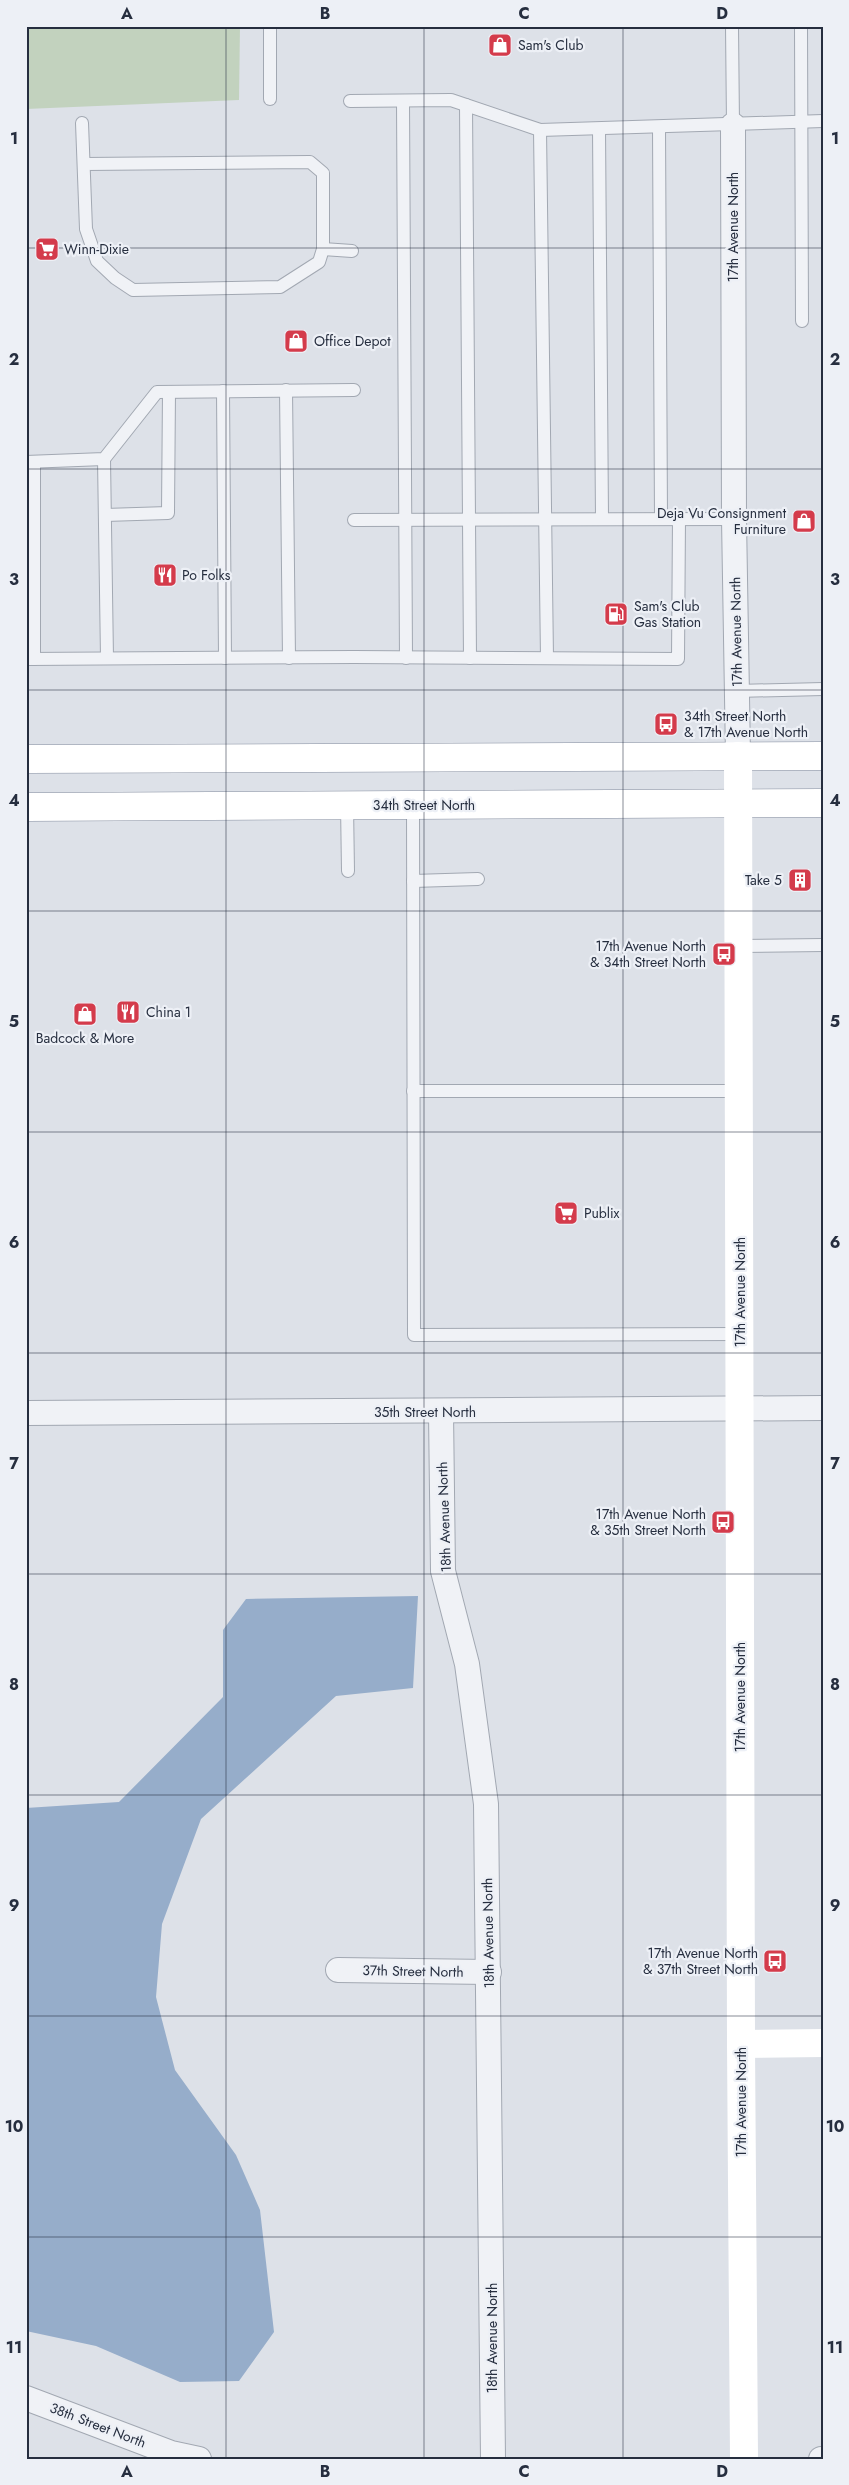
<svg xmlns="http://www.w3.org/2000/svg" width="849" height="2485" font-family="Jost,sans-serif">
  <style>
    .green { fill: #c2d2be }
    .water { fill: #96adca }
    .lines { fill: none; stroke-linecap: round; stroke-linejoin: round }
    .lane-casing { stroke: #a2a8b2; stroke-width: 14 }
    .street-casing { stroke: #a2a8b2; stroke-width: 26 }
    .highway-casing { stroke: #848d9f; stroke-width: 29 }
    .lane { stroke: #f0f2f6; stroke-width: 12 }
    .street { stroke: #f0f2f6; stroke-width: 24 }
    .secondary { stroke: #fff; stroke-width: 28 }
    .highway { stroke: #fff; stroke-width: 28 }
    .grid { fill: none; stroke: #262e3f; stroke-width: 1; stroke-opacity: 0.55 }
    .labels { text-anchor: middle; stroke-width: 4.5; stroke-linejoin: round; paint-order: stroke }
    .poi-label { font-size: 14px; fill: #262e3f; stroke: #edf0f6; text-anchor: start }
    .street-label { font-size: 14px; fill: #262e3f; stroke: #edf0f6 }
    .neatline { fill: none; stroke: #262e3f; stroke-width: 2 }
    .grid-label { font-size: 16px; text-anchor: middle; font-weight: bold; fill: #262e3f }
  </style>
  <rect width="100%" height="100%" fill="#dde1e8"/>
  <!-- green -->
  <polygon class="green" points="26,26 240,26 239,100 26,109"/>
  <!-- water -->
  <polygon class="water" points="418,1596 413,1688 336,1696 201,1819 162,1924 156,1997 175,2070 236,2155 260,2210 274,2332 239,2381 180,2382 96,2346 26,2331 26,1808 119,1802 223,1697 223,1630 246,1599"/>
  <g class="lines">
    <!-- lane casing -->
    <g class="lane-casing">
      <g id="lane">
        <polyline points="270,26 270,99"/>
        <polyline points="732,26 733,125"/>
        <polyline points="801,26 802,321"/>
        <polyline points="350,101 451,100 540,130 823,121"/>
        <polyline points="403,101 406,658"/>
        <polyline points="466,105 470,658"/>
        <polyline points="82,123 86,229 97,261 115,278 133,290 280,287 319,262 323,249 323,173 310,162 85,164"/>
        <polyline points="659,127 661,518"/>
        <polyline points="599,129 602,518"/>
        <polyline points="540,130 547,658"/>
        <polyline points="323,249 352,251"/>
        <polyline points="286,390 289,658"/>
        <polyline points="223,391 225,658"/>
        <polyline points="104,459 107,658"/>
        <polyline points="26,462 104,459 157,392 354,390"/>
        <polyline points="34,462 34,659"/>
        <polyline points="105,515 168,513 169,392"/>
        <polyline points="354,520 734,519"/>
        <polyline points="26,659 354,657 678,659 679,518"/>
        <polyline points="737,691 823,689"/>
        <polyline points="347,805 348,871"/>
        <polyline points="413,805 414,1335 740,1334"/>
        <polyline points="413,881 478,879"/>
        <polyline points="737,946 823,945"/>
        <polyline points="413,1091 738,1091"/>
      </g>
    </g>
    <!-- street casing -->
    <g class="street-casing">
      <g id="street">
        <polyline points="733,125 734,519 738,756"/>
        <polyline points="441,1412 443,1571 467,1664 486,1804 493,2459"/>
        <polyline points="26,1413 823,1408"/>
        <polyline points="338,1970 489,1972"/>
        <polyline points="26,2398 171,2453 199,2459"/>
        <polyline points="821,2459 823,2459"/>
      </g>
    </g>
    <!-- highway casing -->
    <g class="highway-casing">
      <g id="highway">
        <polyline points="26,759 823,756"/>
        <polyline points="26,807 823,803"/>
      </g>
    </g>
    <!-- lane -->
    <use href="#lane" class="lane"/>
    <!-- street -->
    <use href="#street" class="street"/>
    <!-- secondary -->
    <g class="secondary">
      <polyline points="738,756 741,2044 744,2459"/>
      <polyline points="741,2044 823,2043"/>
    </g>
    <!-- highway -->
    <use href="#highway" class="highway"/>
  </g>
  <!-- grid -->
  <path class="grid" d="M226,26V2459M424,26V2459M623,26V2459M26,248H823M26,469H823M26,690H823M26,911H823M26,1132H823M26,1353H823M26,1574H823M26,1795H823M26,2016H823M26,2237H823"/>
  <!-- icons -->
  <defs>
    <g id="shop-square" transform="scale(1.25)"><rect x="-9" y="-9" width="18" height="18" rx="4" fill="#d43b4b" stroke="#edf0f6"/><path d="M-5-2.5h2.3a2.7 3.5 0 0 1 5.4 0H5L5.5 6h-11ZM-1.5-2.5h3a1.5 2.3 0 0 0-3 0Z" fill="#fff"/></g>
    <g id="supermarket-square" transform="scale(1.25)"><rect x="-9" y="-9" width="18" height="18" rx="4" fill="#d43b4b" stroke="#edf0f6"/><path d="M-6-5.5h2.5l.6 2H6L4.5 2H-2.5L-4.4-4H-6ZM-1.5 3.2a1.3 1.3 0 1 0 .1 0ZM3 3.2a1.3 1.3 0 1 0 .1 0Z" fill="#fff"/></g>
    <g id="restaurant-square" transform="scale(1.25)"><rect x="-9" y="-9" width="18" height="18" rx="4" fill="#d43b4b" stroke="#edf0f6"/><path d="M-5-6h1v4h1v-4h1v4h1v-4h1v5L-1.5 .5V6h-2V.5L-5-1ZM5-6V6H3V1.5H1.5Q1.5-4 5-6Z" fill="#fff"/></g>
    <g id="fuel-square" transform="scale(1.25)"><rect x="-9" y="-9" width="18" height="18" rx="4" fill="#d43b4b" stroke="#edf0f6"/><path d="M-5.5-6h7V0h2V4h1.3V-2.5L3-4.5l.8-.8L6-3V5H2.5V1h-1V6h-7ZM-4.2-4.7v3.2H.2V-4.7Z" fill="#fff"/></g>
    <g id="bus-square" transform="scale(1.25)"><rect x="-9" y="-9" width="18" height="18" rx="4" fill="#d43b4b" stroke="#edf0f6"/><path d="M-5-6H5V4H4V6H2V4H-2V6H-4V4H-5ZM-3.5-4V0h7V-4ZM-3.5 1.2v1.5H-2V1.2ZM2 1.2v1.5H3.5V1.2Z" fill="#fff"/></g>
    <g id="building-square" transform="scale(1.25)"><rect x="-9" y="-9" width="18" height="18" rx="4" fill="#d43b4b" stroke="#edf0f6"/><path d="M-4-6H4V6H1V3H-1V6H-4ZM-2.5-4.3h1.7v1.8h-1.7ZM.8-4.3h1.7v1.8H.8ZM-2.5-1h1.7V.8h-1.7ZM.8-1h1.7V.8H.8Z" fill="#fff"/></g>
  </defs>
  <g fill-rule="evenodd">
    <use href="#shop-square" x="500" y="45"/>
    <use href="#supermarket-square" x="47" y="249"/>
    <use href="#shop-square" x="296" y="341"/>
    <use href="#shop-square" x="804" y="521"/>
    <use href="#restaurant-square" x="165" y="575"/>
    <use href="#fuel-square" x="616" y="614"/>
    <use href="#bus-square" x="666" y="724"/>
    <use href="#building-square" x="800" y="880"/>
    <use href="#bus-square" x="724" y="954"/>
    <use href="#restaurant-square" x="128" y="1012"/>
    <use href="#shop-square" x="85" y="1014"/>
    <use href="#supermarket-square" x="566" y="1213"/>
    <use href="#bus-square" x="723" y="1522"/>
    <use href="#bus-square" x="775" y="1961"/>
  </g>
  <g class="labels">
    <!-- poi labels -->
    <g class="poi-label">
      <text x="518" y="50">Sam's Club</text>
      <text x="64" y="254">Winn-Dixie</text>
      <text x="314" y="346">Office Depot</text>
      <text x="786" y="518" text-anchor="end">Deja Vu Consignment<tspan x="786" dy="16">Furniture</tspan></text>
      <text x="182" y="580">Po Folks</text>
      <text x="634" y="611">Sam's Club<tspan x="634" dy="16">Gas Station</tspan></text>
      <text x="684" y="721">34th Street North<tspan x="684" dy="16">&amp; 17th Avenue North</tspan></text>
      <text x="782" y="885" text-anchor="end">Take 5</text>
      <text x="706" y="951" text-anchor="end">17th Avenue North<tspan x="706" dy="16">&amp; 34th Street North</tspan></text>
      <text x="146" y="1017">China 1</text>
      <text x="85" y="1043" text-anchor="middle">Badcock &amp; More</text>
      <text x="584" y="1218">Publix</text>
      <text x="706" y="1519" text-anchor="end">17th Avenue North<tspan x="706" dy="16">&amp; 35th Street North</tspan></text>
      <text x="758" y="1958" text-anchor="end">17th Avenue North<tspan x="758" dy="16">&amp; 37th Street North</tspan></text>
    </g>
    <!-- street labels -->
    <g class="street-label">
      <text transform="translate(733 227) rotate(-90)" y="5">17th Avenue North</text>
      <text transform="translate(736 632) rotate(-91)" y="5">17th Avenue North</text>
      <text x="424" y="810">34th Street North</text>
      <text transform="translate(740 1292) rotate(-90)" y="5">17th Avenue North</text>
      <text x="425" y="1417">35th Street North</text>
      <text transform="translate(444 1517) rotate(-92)" y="5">18th Avenue North</text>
      <text transform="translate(740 1697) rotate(-90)" y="5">17th Avenue North</text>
      <text transform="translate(488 1933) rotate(-91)" y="5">18th Avenue North</text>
      <text transform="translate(413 1971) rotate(1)" y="5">37th Street North</text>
      <text transform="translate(741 2102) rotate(-90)" y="5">17th Avenue North</text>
      <text transform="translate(492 2338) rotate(-90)" y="5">18th Avenue North</text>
      <text transform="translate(98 2425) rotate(21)" y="5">38th Street North</text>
    </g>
  </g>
  <!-- border -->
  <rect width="849" height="2485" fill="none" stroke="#edf0f6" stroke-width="55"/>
  <rect x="28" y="28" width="794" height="2430" class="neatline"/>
  <g class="grid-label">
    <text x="127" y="19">A</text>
    <text x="325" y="19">B</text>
    <text x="524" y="19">C</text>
    <text x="722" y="19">D</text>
    <text x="14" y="144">1</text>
    <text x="835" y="144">1</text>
    <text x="14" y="365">2</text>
    <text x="835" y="365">2</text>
    <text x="14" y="585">3</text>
    <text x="835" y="585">3</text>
    <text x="14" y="806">4</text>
    <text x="835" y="806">4</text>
    <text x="14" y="1027">5</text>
    <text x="835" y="1027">5</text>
    <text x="14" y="1248">6</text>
    <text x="835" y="1248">6</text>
    <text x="14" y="1469">7</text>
    <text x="835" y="1469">7</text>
    <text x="14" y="1690">8</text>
    <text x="835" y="1690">8</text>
    <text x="14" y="1911">9</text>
    <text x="835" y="1911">9</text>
    <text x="14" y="2132">10</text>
    <text x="835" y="2132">10</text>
    <text x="14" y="2353">11</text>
    <text x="835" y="2353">11</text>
    <text x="127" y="2477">A</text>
    <text x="325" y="2477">B</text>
    <text x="524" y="2477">C</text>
    <text x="722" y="2477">D</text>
  </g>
</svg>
